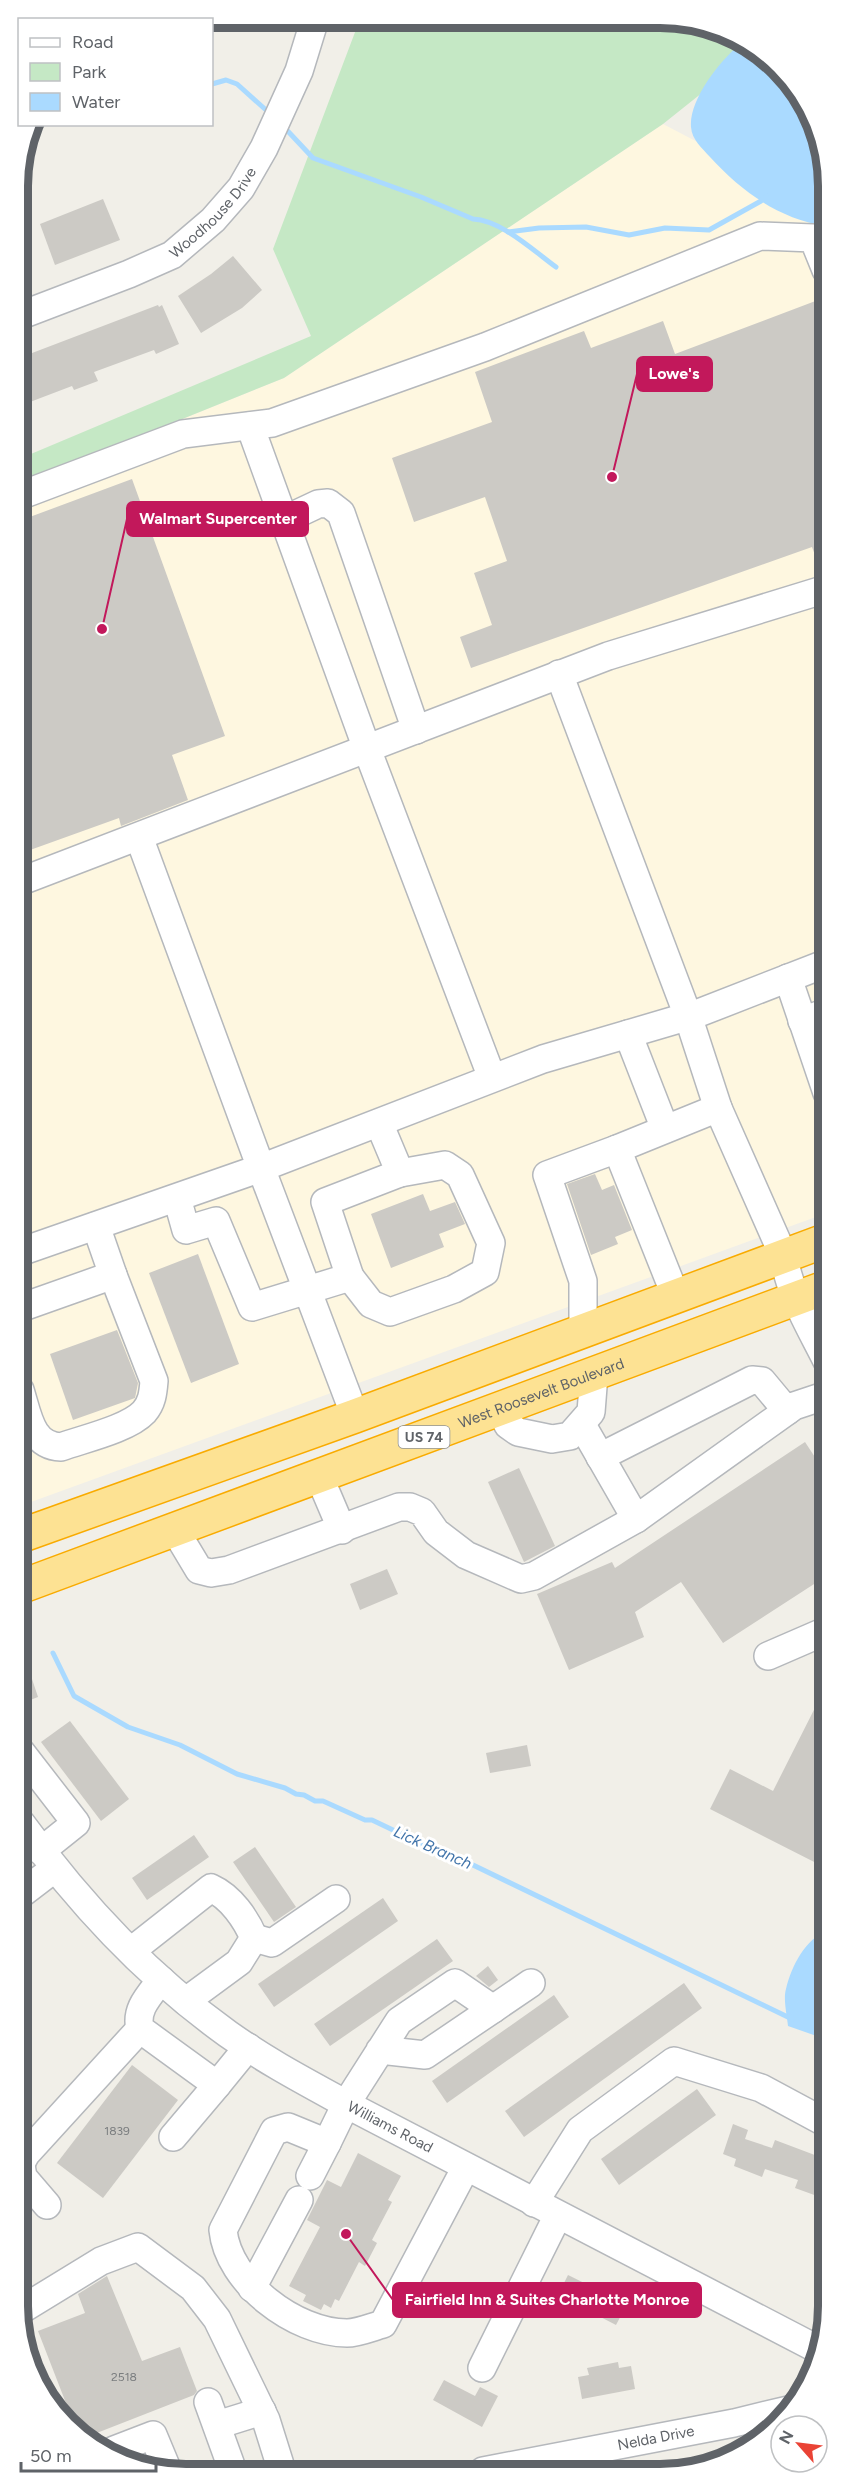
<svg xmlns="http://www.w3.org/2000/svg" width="847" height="2492" font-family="Figtree,sans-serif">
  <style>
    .commercial { fill: #fef7e0 }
    .green { fill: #c5e8c5 }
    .water { fill: #aadaff }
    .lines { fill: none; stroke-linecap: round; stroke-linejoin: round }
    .stream { stroke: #aadaff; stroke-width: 5 }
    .building { fill: #cccac5 }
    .minor-casing { stroke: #b5b8bc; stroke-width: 30 }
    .highway-casing { stroke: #f9ab00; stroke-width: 36 }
    .minor { stroke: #fff; stroke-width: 27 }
    .highway { stroke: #fde293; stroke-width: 33 }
    .labels { text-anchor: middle; stroke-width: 6; stroke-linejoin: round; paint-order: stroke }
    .number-label { font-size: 12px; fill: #7a7d7f }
    .shield { fill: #fff; stroke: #8f9295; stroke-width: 1.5 }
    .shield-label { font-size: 14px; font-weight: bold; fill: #5f6368 }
    .street-label { font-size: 15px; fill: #5f6368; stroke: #fff }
    .water-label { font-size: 16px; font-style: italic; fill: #4174aa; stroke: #fff }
    .rim { fill: none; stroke: #5f6368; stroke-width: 8 }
    .leader { fill: none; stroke: #c2185b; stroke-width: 2 }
    .callout-dot { fill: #c2185b; stroke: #fff; stroke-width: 2 }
    .callout { fill: #c2185b; stroke: #c2185b; stroke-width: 2 }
    .callout-label { font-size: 16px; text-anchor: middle; font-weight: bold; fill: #fff }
  </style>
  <rect width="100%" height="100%" fill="#f1efe8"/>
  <!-- commercial -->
  <polygon class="commercial" points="663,124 826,209 827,1213 20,1506 19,485 284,378"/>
  <!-- green -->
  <polygon class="green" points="360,19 694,21 752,53 663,124 284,378 19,485 19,459 311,336 273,249"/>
  <!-- water -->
  <g class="water">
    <path d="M739,45L780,68L826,153V226C779,219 741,191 710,157C702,148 692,140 691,127C689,100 719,62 739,45Z"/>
    <path d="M828,1931V2040L788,2026C787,2015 783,1999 786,1989C791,1967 806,1937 828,1931Z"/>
  </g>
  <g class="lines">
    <!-- stream -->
    <g class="stream">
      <polyline points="212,84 226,80 237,84 266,110"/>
      <path d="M283,126L313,158L421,197L473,219C501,220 534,251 556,267"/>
      <polyline points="508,232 539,228 586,227 629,235 665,228 709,230 761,201 766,196"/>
      <polyline points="53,1653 74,1696 128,1727 180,1745 237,1774 285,1788 296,1794 304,1795 315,1801 323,1801 365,1820 372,1820 437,1851 444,1851 792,2019"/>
    </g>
  </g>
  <!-- building -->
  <g class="building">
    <polygon points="103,199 120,240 55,265 40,224"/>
    <polygon points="233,256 262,290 242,308 201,333 178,296 211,274"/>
    <polygon points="826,297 826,574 822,574 812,547 471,668 460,637 492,625 474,573 507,561 485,497 414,522 392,458 492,422 475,372 584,331 591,348 663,321 675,354"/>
    <polygon points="158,305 159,307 162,305 179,344 156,354 154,350 94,372 98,381 74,390 72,386 30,402 19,370 19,358"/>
    <polygon points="132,479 225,736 172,755 188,800 121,826 119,818 19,854 19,521"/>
    <polygon points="595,1174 602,1190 614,1185 632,1230 615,1237 618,1244 591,1255 567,1184"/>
    <polygon points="423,1194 430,1211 455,1202 465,1224 439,1234 444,1247 391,1268 371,1214"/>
    <polygon points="198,1254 239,1364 191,1383 149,1273"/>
    <polygon points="117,1330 138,1383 135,1398 73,1420 50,1354"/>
    <polygon points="805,1442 828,1477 828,1575 723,1643 681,1582 635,1612 644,1637 569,1670 537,1594 612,1562 615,1568"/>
    <polygon points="519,1468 555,1546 524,1562 488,1482"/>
    <polygon points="387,1569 398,1594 360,1610 350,1584"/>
    <polygon points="23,1652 38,1697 20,1704 20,1653"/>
    <polygon points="828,1682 828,1869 710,1809 730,1769 773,1791"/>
    <polygon points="70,1721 129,1799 101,1821 41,1742"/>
    <polygon points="527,1745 531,1766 490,1773 486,1753"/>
    <polygon points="194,1835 209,1857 147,1900 132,1878"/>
    <polygon points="255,1847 296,1907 274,1922 233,1862"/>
    <polygon points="383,1898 398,1921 274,2007 258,1984"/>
    <polygon points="437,1939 453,1961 330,2046 314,2024"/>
    <polygon points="488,1966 498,1980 489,1987 476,1976"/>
    <polygon points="684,1983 702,2008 524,2137 505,2111"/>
    <polygon points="554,1995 569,2017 447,2103 432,2081"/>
    <polygon points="132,2065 178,2100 103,2198 57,2163"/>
    <polygon points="697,2089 716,2115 619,2185 601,2159"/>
    <polygon points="733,2124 748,2130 745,2139 772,2148 775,2140 828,2160 828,2200 795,2188 798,2180 765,2169 762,2177 734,2166 736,2159 723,2154"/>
    <polygon points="358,2153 401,2176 388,2200 392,2202 372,2240 377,2243 365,2266 359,2262 339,2301 335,2299 331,2308 324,2304 321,2310 303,2301 306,2295 289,2286 320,2227 307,2220 327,2180 341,2187"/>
    <polygon points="568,2275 627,2304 616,2325 558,2295"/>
    <polygon points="107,2276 142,2361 180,2347 197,2391 194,2395 89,2436 76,2429 38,2331 85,2313 78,2294"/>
    <polygon points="618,2362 619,2368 631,2366 635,2389 582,2399 578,2377 589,2375 587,2368"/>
    <polygon points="444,2380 475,2396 480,2387 498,2396 482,2427 433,2400"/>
  </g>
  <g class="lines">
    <!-- minor casing -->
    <g class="minor-casing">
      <g id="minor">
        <path id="s1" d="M19,316L129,274L172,255L213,220L241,188L264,148L299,71L315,19"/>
        <polyline points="250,426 367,749 492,1078"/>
        <polyline points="19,496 183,434 272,423 485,347 760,236 813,238 826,270"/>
        <polyline points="284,520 318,504 328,503 341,513 416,730"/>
        <polyline points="559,674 688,1016 718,1108 617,1149 676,1297"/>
        <polyline points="19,882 608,656 826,589"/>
        <polyline points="788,978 827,1093"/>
        <polyline points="802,1021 827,1012"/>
        <polyline points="628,1034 665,1129"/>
        <path d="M718,1108L784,1257C790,1295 810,1327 827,1361"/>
        <polyline points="177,1198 186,1230 216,1221 252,1307 350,1277 325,1202 400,1173 379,1123"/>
        <polyline points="20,1252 261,1168 139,837"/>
        <polyline points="350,1277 371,1304 390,1312 454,1289 485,1272 491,1243 460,1175 445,1165 400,1173"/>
        <polyline points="20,1308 113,1275 96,1226"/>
        <polyline points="583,1332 583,1281 547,1175 617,1149"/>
        <path d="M20,1390C28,1415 31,1446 61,1447C83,1439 128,1429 144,1412C152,1403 153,1393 154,1381L113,1275"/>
        <polyline points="500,1409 508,1425 518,1432 552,1439 570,1436 591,1412 594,1374"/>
        <polyline points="355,1416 261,1168 543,1059 696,1014 827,963"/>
        <polyline points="582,1425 636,1519 794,1406 827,1395"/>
        <polyline points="600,1457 752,1380 762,1381 787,1411"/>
        <polyline points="319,1476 342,1530"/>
        <polyline points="175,1530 199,1570 211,1573 229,1570 399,1507 410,1507 422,1512 436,1532 466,1555 521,1579 534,1576 636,1519"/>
        <polyline points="768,1656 828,1630"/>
        <polyline points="21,1752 76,1823 41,1851"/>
        <path id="s2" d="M21,1823C79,1903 147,1976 228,2034C266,2061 306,2082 346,2104L821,2351"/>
        <polyline points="21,1894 55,1868"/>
        <polyline points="254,1938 272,1943 336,1899"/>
        <path d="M131,1951L211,1888C231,1897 246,1919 254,1938L239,1962L186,2001"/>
        <path d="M161,1980C149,1996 135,2009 140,2029L217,2085L248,2047"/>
        <polyline points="493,2009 531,1983"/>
        <path d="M380,2050L425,2055L493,2009L455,1983L399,2021L346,2104L327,2143L288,2127L274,2131L223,2230C228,2282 295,2333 347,2333C358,2333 372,2327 383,2324L466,2167"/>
        <polyline points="173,2137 217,2085"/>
        <polyline points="21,2163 26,2154 140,2029"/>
        <polyline points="21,2165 23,2177 47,2205"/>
        <polyline points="310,2176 327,2143"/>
        <polyline points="534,2203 580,2130 674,2061 761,2088 828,2124"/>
        <polyline points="252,2288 299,2200"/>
        <polyline points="21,2310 101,2261 138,2247 193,2288 217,2319 266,2420 282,2471"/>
        <polyline points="482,2368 558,2215"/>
        <polyline points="208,2402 233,2471"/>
        <polyline points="217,2425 262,2411"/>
        <polyline points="114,2450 153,2435 168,2471"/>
        <path id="s3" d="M483,2471L734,2423L792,2409"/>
      </g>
    </g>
    <!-- highway casing -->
    <g class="highway-casing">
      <g id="highway">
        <polyline points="20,1536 355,1416 827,1240"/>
        <path id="s4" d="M20,1587L827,1287"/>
      </g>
    </g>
    <!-- minor -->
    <use href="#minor" class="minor"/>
    <!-- highway -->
    <use href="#highway" class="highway"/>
  </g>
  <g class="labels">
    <!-- number labels -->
    <g class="number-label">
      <text x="117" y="2135">1839</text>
      <text x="124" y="2381">2518</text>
    </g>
    <!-- shield labels -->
    <rect class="shield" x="398.5" y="1426" width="51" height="22" rx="4.5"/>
    <g class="shield-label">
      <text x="424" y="1442">US 74</text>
    </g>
    <!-- street labels -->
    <g class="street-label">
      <text dy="5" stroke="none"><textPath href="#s1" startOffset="224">Woodhouse Drive</textPath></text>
      <text dy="5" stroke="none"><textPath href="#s4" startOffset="556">West Roosevelt Boulevard</textPath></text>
      <text dy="5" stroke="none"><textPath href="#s2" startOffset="484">Williams Road</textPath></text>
      <text dy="5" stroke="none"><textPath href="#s3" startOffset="176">Nelda Drive</textPath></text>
    </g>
    <!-- water labels -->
    <g class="water-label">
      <text transform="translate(433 1847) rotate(24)" y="6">Lick Branch</text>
    </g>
  </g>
  <!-- crop -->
  <path d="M0 0H847V2492H0ZM186 28H660A158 158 0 0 1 818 186V2306A158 158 0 0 1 660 2464H186A158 158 0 0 1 28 2306V186A158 158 0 0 1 186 28Z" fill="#fff" fill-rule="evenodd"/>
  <path class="rim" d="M186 28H660A158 158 0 0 1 818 186V2306A158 158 0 0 1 660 2464H186A158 158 0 0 1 28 2306V186A158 158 0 0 1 186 28Z"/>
  <!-- callouts -->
  <path class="leader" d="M612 477L637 374M102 629L127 519M346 2234L393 2300"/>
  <g class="callout-dot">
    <circle cx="612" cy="477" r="6"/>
    <circle cx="102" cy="629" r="6"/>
    <circle cx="346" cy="2234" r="6"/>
  </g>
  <g class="callout">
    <rect x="637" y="357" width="75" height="34" rx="6"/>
    <rect x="127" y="502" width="181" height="34" rx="6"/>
    <rect x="393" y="2283" width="308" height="34" rx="6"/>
  </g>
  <g class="callout-label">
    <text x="674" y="379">Lowe's</text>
    <text x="218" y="524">Walmart Supercenter</text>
    <text x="547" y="2305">Fairfield Inn &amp; Suites Charlotte Monroe</text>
  </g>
  <!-- legend -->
  <rect x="18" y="18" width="195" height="108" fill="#ffffff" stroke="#bfc1c3" stroke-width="1.5"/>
  <rect x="30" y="38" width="30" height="9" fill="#ffffff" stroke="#bfc1c3" stroke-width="1.5"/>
  <text x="72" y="48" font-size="18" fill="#5f6368">Road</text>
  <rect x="30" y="63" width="30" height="18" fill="#c5e8c5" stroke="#bfc1c3" stroke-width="1.5"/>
  <text x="72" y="78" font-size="18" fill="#5f6368">Park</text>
  <rect x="30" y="93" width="30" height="18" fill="#aadaff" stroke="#bfc1c3" stroke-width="1.5"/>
  <text x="72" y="108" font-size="18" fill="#5f6368">Water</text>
  <!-- north arrow -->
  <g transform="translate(799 2444) rotate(298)"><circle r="28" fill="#ffffff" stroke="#bfc1c3" stroke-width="1.5"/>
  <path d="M0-4.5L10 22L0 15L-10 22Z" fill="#ea4335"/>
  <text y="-9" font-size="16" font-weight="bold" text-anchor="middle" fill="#5f6368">N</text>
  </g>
  <!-- scale -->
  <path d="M21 2462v9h135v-9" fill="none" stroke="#5f6368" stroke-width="3"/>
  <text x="30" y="2462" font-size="18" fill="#5f6368" stroke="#ffffff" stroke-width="4.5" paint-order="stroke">50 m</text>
</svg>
